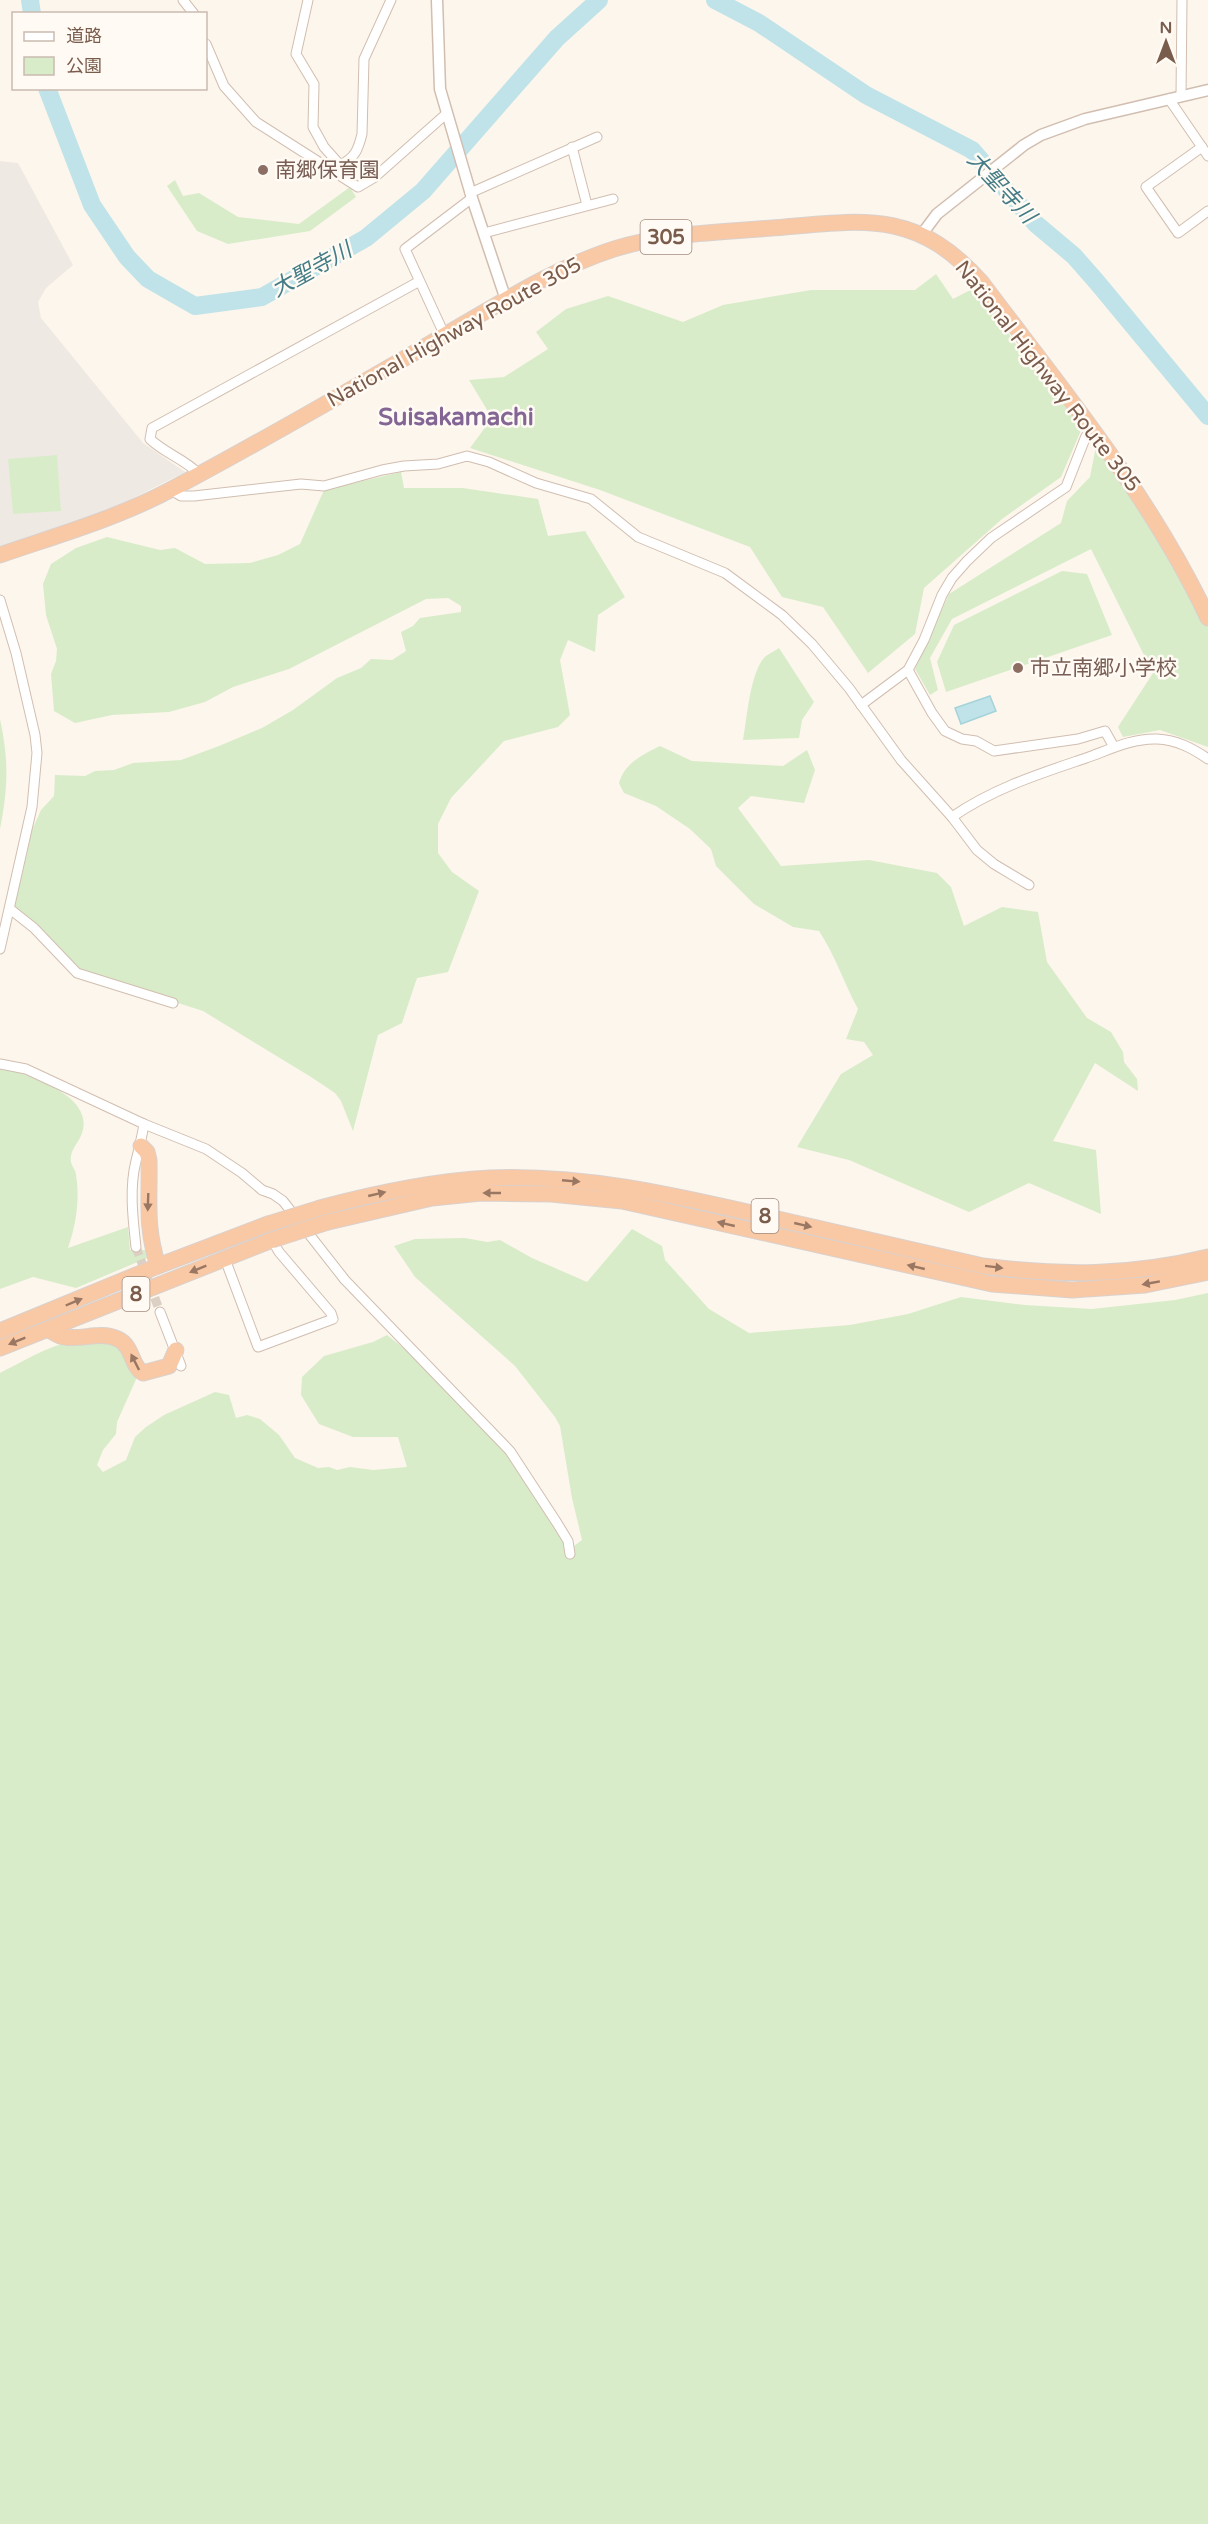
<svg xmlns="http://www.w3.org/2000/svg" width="1208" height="2524" font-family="'Varela Round','Noto Sans JP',sans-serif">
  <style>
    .industrial { fill: #efe9e4 }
    .green { fill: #d8ecc9 }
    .water { fill: #bfe3e8; stroke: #a5d3da; stroke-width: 1.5 }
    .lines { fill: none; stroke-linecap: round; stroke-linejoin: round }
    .river { stroke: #bfe3e8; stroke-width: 18 }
    .minor-tunnel { stroke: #dcd0c4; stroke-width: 9; stroke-dasharray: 9 4.5; stroke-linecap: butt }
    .minor-casing { stroke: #d1beb0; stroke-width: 11 }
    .tertiary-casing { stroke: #d1beb0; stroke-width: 13 }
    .trunk-casing { stroke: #dad1cd; stroke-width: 17 }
    .minor { stroke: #fff; stroke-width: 9 }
    .tertiary { stroke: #fff; stroke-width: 10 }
    .trunk { stroke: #f9c8a4; stroke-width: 15 }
    .trunk-bridge-casing { stroke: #dad1cd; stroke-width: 17; stroke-linecap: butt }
    .trunk-bridge { stroke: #f9c8a4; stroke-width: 15 }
    .oneway { fill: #9a7763 }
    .education-dot { fill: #8d6e63; stroke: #fffaf3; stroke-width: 2 }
    .labels { text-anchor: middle; stroke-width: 5; stroke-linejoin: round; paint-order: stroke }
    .shield { fill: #fffaf3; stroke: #a28b7f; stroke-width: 1.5 }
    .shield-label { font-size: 20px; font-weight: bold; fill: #7a5c4d }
    .education-label { font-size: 21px; fill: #785e54; stroke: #fffaf3; text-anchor: start }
    .street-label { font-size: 21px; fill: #7a5c4d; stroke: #fffaf3 }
    .water-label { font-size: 22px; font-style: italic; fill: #437c86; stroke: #fffaf3 }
    .quarter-label { font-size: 24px; font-weight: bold; fill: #846695; stroke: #fffaf3 }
  </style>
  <rect width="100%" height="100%" fill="#fdf6ec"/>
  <!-- industrial -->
  <polygon class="industrial" points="0,161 18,163 73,265 46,288 38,302 41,318 143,443 185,472 98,516 0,547"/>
  <!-- green -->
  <g class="green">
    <polygon points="175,180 183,196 199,193 238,217 299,224 350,187 356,197 310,231 228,244 197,231 167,186"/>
    <polygon points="936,274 953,299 976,287 1025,357 1082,428 1061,477 1002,519 924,588 915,634 868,673 823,607 782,597 750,547 600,490 470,448 492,418 469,380 504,377 548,349 536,332 566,309 608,296 683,322 723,305 811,290 915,290"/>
    <polygon points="1096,446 1169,547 1208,627 1208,747 1160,730 1123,737 1118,727 1153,673 1091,549 952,619 930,658 938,690 930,695 915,669 949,594 1061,523 1067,501 1090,477"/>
    <polygon points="57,455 61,511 13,514 8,459"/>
    <polygon points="401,472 404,488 463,488 538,499 548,536 585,531 625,597 598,615 595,652 568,640 560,660 570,715 558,727 504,741 451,798 438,824 438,853 452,872 479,891 448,972 417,978 402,1023 378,1035 353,1131 341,1101 335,1093 311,1077 203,1011 81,972 12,906 22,876 32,830 41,810 54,796 55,775 85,776 95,771 114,770 133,763 181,760 219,746 262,728 293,710 337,678 361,668 371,659 392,660 406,651 401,632 413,626 420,618 461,612 461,606 448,598 426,599 289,669 233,687 205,702 169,712 112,715 75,723 54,711 51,674 56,661 57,649 46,615 43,584 51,564 76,548 107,537 160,550 175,548 205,564 250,563 278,555 300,544 324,490"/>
    <polygon points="1062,571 1087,574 1112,635 946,692 937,662 954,625"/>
    <path d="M779,648L814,702L802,720L799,738L743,740C747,719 750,670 766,656C770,653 775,651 779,648Z"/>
    <path d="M0,719C9,762 8,787 0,829Z"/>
    <path d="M660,746L692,761L783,766L807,750L815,770L804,803L751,796L738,808L781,866L869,860L937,873L951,887L964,926L1002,907L1038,912L1047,962L1087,1018L1111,1032L1123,1052L1124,1062L1137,1079L1138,1091L1095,1063L1053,1141L1096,1150L1101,1214L1029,1183L969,1212L849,1160L797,1147L841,1074L873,1055L864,1042L846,1039L858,1009C844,983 835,955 819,931L793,927L754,904L716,866L711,849L690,829L656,806L624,793L619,783C625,763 642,755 660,746Z"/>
    <path d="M5,1068C30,1076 95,1096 82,1133C79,1143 69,1150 71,1162C72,1167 76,1170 76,1175C80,1200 76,1225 68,1248L128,1227L130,1250H148L147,1258L76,1288L33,1277L0,1289V1069Z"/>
    <path d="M632,1229L662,1246L665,1260L709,1309L749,1333L850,1325L908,1314L961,1297L1025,1305L1092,1309L1175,1300L1208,1293V2524H0V1373C48,1349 66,1332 122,1347L138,1375L117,1422L116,1434L103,1450L97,1465L103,1472L126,1460L135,1437L146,1427L164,1415L215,1392L229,1395L236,1418L247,1415L260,1419L279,1435L295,1458L318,1468L329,1467L337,1470L350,1467L373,1470L407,1467L398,1437H353L319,1424L301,1395L302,1377L324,1356L373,1342L387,1335L429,1368L514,1461L566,1544L574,1546L582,1540L572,1498L560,1426L555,1417L515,1366L415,1277L394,1246L415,1239L465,1238L487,1242L500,1240L532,1258L587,1282Z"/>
  </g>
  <!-- water -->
  <polygon class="water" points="990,696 996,711 961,724 955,708"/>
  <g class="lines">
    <!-- river -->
    <g class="river">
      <polyline points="30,0 32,14"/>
      <polyline points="715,0 759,23 866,95 972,150 1036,224 1074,256 1096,281 1208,416"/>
      <polyline points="47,88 92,205 127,257 148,279 195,306 262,297 366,238 423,191 557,38 599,0"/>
    </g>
    <!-- minor-tunnel -->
    <polyline class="minor-tunnel" points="136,1247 160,1312"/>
    <!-- minor casing -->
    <g class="minor-casing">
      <g id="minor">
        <polyline points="183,0 194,14"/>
        <polyline points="308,0 296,54 314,84 313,127 324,147 340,165 338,174"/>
        <polyline points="206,44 224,86 256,122 358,187 375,177 446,114"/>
        <polyline points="1181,96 1182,0"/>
        <polyline points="1169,99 1208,156"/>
        <polyline points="572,147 587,205"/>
        <polyline points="1202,147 1146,187 1178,233 1208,211"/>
        <path d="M340,165C355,158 358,150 362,134L364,59L391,0"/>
        <polyline points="470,193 597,137"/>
        <polyline points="484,233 613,199"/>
        <polyline points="445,336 405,249 472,198"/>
        <path d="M199,474C185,459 164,453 150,439L152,428L418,282"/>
        <polyline points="171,490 181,496 194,496 301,484 324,486 382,470 404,466 438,464 467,456 489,462 536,483 591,499 638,537 725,573 782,615 812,644 849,688 901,760 952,817 977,850 994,864 1029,885"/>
        <polyline points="0,600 16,653 35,735 37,753 32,807 0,949"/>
        <polyline points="908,670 932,713 945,731 962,739 976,741 994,751 1078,739 1105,731 1114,747"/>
        <polyline points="861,705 908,670 924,640 942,595 952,578 967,561 991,538 1066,487 1086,436 1094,434"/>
        <path d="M952,817C994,788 1039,774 1086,758C1109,750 1132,738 1157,739C1177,740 1192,748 1208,759"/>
        <polyline points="10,909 34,928 77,973 173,1003"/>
        <polyline points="0,1064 26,1069 144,1124 206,1149 242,1173 262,1190 273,1194 283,1201 345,1280 510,1451 557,1523 568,1541 570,1554"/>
        <path d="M136,1247C133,1220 129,1188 136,1161C139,1148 142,1137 144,1124"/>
        <polyline points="225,1259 258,1347 333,1319 331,1313 279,1252 272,1240"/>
        <polyline points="160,1312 181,1366"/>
      </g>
    </g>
    <!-- tertiary casing -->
    <g class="tertiary-casing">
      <g id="tertiary">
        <polyline points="437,0 440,89 472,198 506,300"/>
        <polyline points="922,234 937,214 1024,145 1041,135 1085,119 1208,90"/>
      </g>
    </g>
    <!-- trunk casing -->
    <g class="trunk-casing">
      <g id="trunk">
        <path d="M0,555C58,535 118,518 172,489C259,443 345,393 431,343C490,310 549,270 614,249C669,232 728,232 785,227C871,219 920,213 982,283C1063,391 1150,495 1208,618"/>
        <path d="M141,1146L147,1152L149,1160C150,1201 145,1225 158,1266"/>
        <path d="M320,1208C376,1193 432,1181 490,1178C581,1174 673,1195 760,1215C834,1232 908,1249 983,1266C1061,1276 1131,1276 1208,1257"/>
        <polyline points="328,1222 432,1198 481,1193 551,1194 622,1201 992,1284 1072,1290 1145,1285 1208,1272"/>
        <path d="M48,1329C53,1332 59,1337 65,1337C83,1340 100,1331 118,1339C133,1346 131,1366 143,1373L169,1366L176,1350"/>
        <polyline points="0,1331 158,1266 268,1224"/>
        <polyline points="0,1348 272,1240"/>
      </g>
    </g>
    <!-- minor -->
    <use href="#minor" class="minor"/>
    <!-- tertiary -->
    <use href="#tertiary" class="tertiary"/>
    <!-- trunk -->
    <use href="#trunk" class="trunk"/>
    <!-- trunk-bridge casing -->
    <g class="trunk-bridge-casing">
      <g id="trunk-bridge">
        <polyline points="268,1224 320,1208"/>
        <polyline points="272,1240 328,1222"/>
      </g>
    </g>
    <!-- trunk-bridge -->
    <use href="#trunk-bridge" class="trunk-bridge"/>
  </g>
  <!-- one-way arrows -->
  <defs><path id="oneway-solid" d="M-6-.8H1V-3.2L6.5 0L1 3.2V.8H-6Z" transform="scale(1.5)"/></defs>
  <g class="oneway">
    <use href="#oneway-solid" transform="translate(571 1181) rotate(5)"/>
    <use href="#oneway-solid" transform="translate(492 1193) rotate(-180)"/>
    <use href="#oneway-solid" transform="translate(377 1194) rotate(-13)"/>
    <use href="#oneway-solid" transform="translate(148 1202) rotate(92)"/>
    <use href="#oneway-solid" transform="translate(726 1224) rotate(-167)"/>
    <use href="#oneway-solid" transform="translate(803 1225) rotate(13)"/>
    <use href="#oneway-solid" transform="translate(916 1267) rotate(-167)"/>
    <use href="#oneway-solid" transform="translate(994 1267) rotate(7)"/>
    <use href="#oneway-solid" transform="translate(198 1269) rotate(158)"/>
    <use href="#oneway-solid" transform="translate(1151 1283) rotate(170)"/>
    <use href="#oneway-solid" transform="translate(74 1302) rotate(-23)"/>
    <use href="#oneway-solid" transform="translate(17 1341) rotate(158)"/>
    <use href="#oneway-solid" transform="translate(135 1362) rotate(-117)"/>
  </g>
  <!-- markers -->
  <g class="education-dot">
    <circle cx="263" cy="170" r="6"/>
    <circle cx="1018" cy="668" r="6"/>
  </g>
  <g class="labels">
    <!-- shield labels -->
    <g class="shield">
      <rect x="640.5" y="220" width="51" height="34" rx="4.5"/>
      <rect x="751.5" y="1199" width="27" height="34" rx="4.5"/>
      <rect x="122.5" y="1277" width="27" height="34" rx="4.5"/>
    </g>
    <g class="shield-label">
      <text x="666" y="244">305</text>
      <text x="765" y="1223">8</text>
      <text x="136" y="1301">8</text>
    </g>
    <!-- education labels -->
    <g class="education-label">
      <text x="275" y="177">南郷保育園</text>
      <text x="1030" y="675">市立南郷小学校</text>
    </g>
    <!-- street labels -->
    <g class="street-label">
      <text transform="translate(454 332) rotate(-29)" y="7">National Highway Route 305</text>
      <text transform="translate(1048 376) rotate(52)" y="7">National Highway Route 305</text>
    </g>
    <!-- water labels -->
    <g class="water-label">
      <text transform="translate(1002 187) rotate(47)" y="8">大聖寺川</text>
      <text transform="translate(311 269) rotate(-29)" y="8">大聖寺川</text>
    </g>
    <!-- quarter labels -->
    <g class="quarter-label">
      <text x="456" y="425">Suisakamachi</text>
    </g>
  </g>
  <!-- legend -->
  <rect x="12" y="12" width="195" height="78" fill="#fffaf3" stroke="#cabbb1" stroke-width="1.5"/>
  <rect x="24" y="32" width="30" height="9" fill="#ffffff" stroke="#cabbb1" stroke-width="1.5"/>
  <text x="66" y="42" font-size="18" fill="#7a5c4d">道路</text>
  <rect x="24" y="57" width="30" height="18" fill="#d8ecc9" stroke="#cabbb1" stroke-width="1.5"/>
  <text x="66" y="72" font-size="18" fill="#7a5c4d">公園</text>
  <!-- north arrow -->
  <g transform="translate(1166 42)" stroke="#fffaf3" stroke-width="4.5" paint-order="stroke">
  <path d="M0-4.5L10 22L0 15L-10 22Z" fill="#7a5c4d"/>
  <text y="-9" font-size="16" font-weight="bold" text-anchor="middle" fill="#7a5c4d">N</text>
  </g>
</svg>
